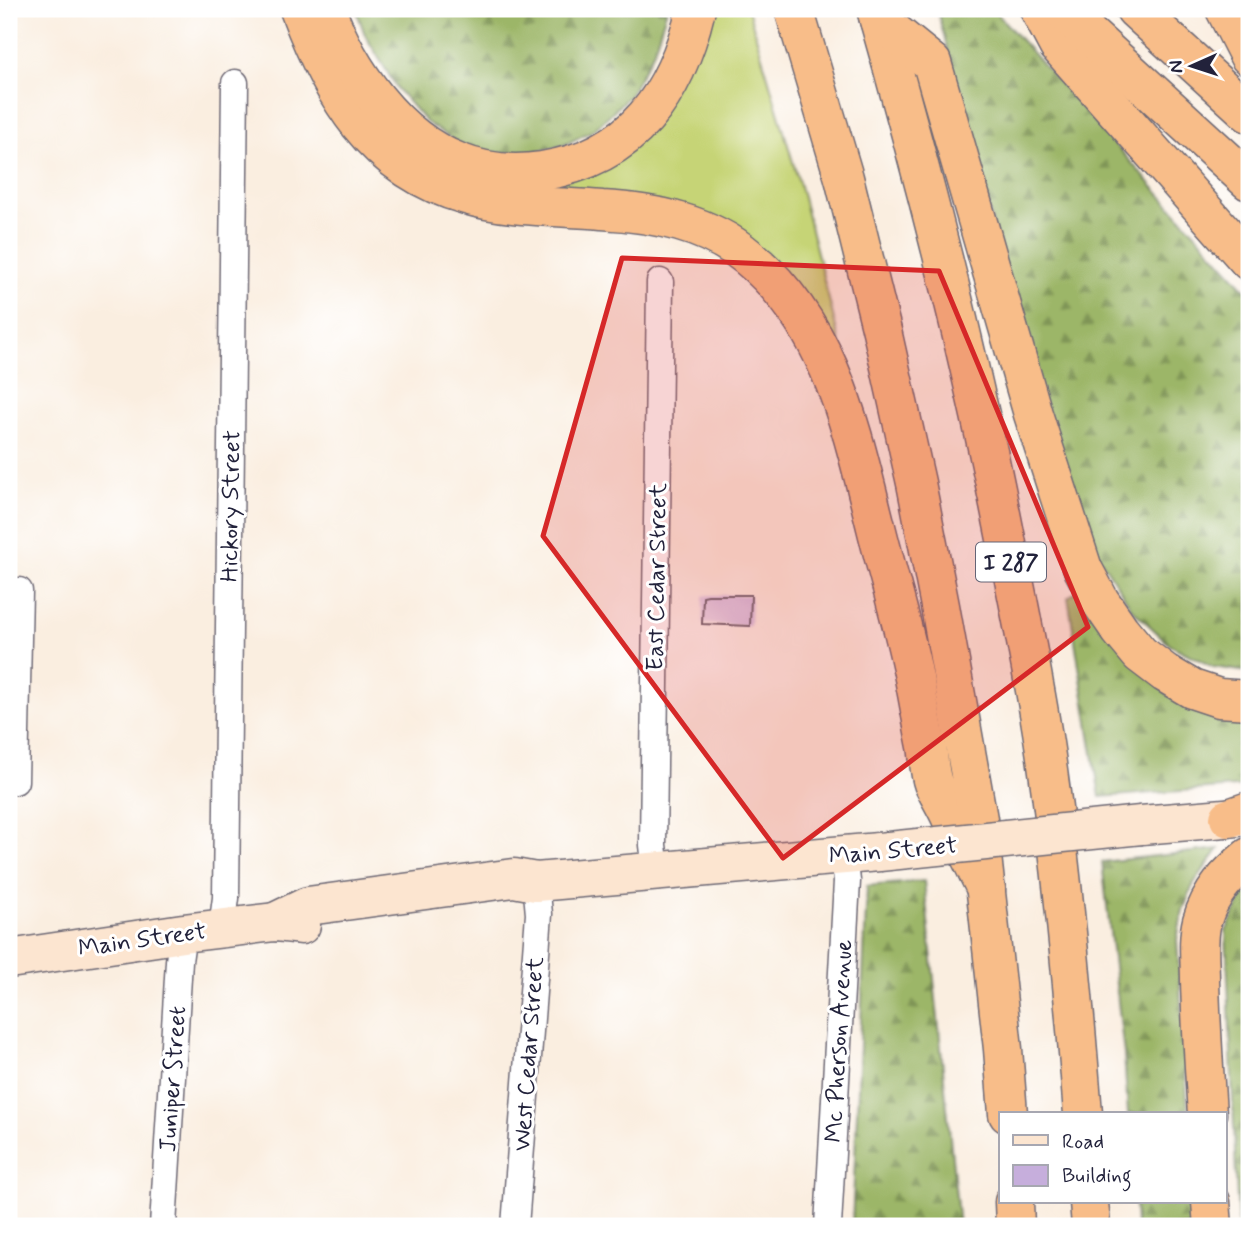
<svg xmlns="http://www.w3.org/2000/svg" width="1258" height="1235" font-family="Mynerve,sans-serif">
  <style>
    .grass { fill: #c6d476; stroke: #747b58; stroke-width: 2 }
    .forest { fill: url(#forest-firs); stroke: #5f6c51; stroke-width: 2 }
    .building { fill: #c6aedc }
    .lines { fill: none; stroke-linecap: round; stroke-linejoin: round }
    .minor-casing { stroke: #6e6975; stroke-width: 29 }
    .secondary-casing { stroke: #6e6975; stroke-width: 41 }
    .trunk-casing { stroke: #6e6975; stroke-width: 41 }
    .motorway-casing { stroke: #6e6975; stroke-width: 41 }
    .minor { stroke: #fff; stroke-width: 26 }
    .secondary { stroke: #fce5d0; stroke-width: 38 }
    .trunk { stroke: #f8bd89; stroke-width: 38 }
    .motorway { stroke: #f8bd89; stroke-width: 38 }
    .secondary-bridge-casing { stroke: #6e6975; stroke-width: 41; stroke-linecap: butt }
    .secondary-bridge { stroke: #fce5d0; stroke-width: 38 }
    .marked { fill: #d62828; fill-opacity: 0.2; stroke: #d62828; stroke-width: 5; stroke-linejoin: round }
    .labels { text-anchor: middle; stroke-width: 6; stroke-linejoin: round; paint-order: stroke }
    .shield { fill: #fff; stroke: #646476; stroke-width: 2 }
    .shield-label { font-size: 23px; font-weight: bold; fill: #22223b }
    .street-label { font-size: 24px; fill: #22223b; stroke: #fff }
  </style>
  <defs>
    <pattern id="forest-firs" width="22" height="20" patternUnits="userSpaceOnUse" patternTransform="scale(1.75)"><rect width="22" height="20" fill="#9cb667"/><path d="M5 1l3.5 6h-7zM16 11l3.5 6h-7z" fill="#7f9456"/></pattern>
  </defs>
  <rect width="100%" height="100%" fill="#fff"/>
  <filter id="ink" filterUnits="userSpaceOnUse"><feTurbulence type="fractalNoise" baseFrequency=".0143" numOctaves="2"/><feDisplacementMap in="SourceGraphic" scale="14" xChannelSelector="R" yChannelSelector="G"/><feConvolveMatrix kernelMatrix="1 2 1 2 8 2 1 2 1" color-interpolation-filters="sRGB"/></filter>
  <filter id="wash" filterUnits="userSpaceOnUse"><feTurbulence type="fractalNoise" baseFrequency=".00686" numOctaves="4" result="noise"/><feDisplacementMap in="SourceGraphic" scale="28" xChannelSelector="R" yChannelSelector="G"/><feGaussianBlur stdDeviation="1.57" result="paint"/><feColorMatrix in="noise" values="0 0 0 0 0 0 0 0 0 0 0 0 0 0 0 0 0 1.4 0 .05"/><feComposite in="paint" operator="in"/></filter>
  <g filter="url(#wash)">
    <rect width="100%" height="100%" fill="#faeee0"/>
    <!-- grass -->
    <polygon class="grass" points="708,9 748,9 800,186 855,402 766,253 534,192 577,176"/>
    <!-- forest -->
    <g class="forest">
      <polygon points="356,9 667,9 653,53 629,96 594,130 564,145 532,152 497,153 463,146 426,122 398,90 365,35"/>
      <polygon points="937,9 993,9 1249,293 1249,672 1213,667 1170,645 1132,609 1086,536 1050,445"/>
      <polygon points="1077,591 1167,694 1225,719 1249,720 1249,786 1100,797 1068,597"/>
      <polygon points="1219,849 1194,883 1183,910 1177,939 1188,1114 1128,1114 1124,1054 1102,862"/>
      <polygon points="924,881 959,1226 852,1226 867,886"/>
      <polygon points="1249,884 1249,1226 1238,1226 1226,931"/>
      <polygon points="1135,1202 1193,1202 1194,1226 1136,1226"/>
    </g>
    <g id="blocks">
      <!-- building -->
      <polygon class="building" points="708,595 751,595 750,626 702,624 703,596"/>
    </g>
  </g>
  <g filter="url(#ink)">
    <use href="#blocks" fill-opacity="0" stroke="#6e6975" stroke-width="2"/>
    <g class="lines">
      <!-- minor casing -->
      <g class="minor-casing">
        <g id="minor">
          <polyline points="9,782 15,781 19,591"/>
          <polyline points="656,871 653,845 660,282"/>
          <polyline points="222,928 226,898 235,83"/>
          <polyline points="163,1226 179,961 183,933"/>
          <polyline points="515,1226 539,914 536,882"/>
          <polyline points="828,1226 847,881 844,855"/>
        </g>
      </g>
      <!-- secondary casing -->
      <g class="secondary-casing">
        <g id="secondary">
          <polyline points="1141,825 1249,816"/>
          <polyline points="275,922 308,906 514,878 536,882 879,852"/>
          <polyline points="9,959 183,933 275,922 301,925"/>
        </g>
      </g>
      <!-- trunk casing -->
      <g class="trunk-casing">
        <g id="trunk">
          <polyline points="1039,9 1058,45 1249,261"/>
          <polyline points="1061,9 1249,181"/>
          <polyline points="1135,9 1249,113"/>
          <polyline points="1229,818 1249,811"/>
        </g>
      </g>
      <!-- motorway casing -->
      <g class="motorway-casing">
        <g id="motorway">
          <path d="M299,9C331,94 373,169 466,195C509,208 558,206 602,210C654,213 708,223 748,257C831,325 851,428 876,527C888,576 903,624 913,673C918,697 922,722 927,746C929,758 929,772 933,783C938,794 945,805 950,816C962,840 974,865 986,889"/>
          <path d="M326,9C348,70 396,138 458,162C485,173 514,175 542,171C634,157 676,93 696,9"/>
          <polyline points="794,9 844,178 882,331 916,483 940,606 978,819 1003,1049 1008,1114"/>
          <path d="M876,9C929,194 976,380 1012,570C1025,636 1039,703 1048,771C1064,885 1074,999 1083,1114"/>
          <polyline points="1225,9 1249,56"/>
          <polyline points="879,20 932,63 1033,414 1083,569 1100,601 1120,630 1140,654 1165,673 1192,689 1219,698 1249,700"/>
          <path d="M1207,1114C1204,1069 1201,1025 1200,980C1200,960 1197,940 1202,921C1210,893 1228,874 1249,857"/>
          <polyline points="1014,1202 1015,1226"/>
          <polyline points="1089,1202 1091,1226"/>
          <polyline points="1211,1202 1213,1226"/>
        </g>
      </g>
      <!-- minor -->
      <use href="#minor" class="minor"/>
      <!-- secondary -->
      <use href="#secondary" class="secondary"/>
      <!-- trunk -->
      <use href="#trunk" class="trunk"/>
      <!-- motorway -->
      <use href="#motorway" class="motorway"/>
      <!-- secondary-bridge casing -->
      <g class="secondary-bridge-casing">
        <polyline id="secondary-bridge" points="879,852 1141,825"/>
      </g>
      <!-- secondary-bridge -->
      <use href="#secondary-bridge" class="secondary-bridge"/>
    </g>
  </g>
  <!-- marked area -->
  <path class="marked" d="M622,258L939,271L1088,627L783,858L543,536Z"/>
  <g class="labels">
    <!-- shield labels -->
    <rect class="shield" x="976" y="542.5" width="70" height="39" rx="5"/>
    <g class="shield-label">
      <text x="1011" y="570">I 287</text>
    </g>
    <!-- street labels -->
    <g class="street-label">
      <text transform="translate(230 506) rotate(-89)" y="8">Hickory Street</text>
      <text transform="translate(656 577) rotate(-89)" y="8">East Cedar Street</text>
      <text transform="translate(893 850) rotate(-5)" y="8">Main Street</text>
      <text transform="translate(142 939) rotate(-8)" y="8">Main Street</text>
      <text transform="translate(838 1041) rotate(-87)" y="8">Mc Pherson Avenue</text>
      <text transform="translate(528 1054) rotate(-86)" y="8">West Cedar Street</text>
      <text transform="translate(172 1079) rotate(-86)" y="8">Juniper Street</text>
    </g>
  </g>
  <!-- margin -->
  <rect width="1258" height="1235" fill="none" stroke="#fff" stroke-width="35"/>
  <!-- legend -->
  <rect x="999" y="1112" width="228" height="91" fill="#ffffff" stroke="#a7a7b1" stroke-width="2"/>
  <rect x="1013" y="1135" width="35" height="10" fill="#fce5d0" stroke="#a7a7b1" stroke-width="2"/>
  <text x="1062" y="1148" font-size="21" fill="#22223b">Road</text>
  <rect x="1013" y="1165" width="35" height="21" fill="#c6aedc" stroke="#a7a7b1" stroke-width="2"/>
  <text x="1062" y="1182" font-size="21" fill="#22223b">Building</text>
  <!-- north arrow -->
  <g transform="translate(1192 66) rotate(267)" stroke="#ffffff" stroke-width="5" paint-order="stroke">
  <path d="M0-5L12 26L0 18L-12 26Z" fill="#22223b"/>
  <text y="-10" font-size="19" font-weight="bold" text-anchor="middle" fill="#22223b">N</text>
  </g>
</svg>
